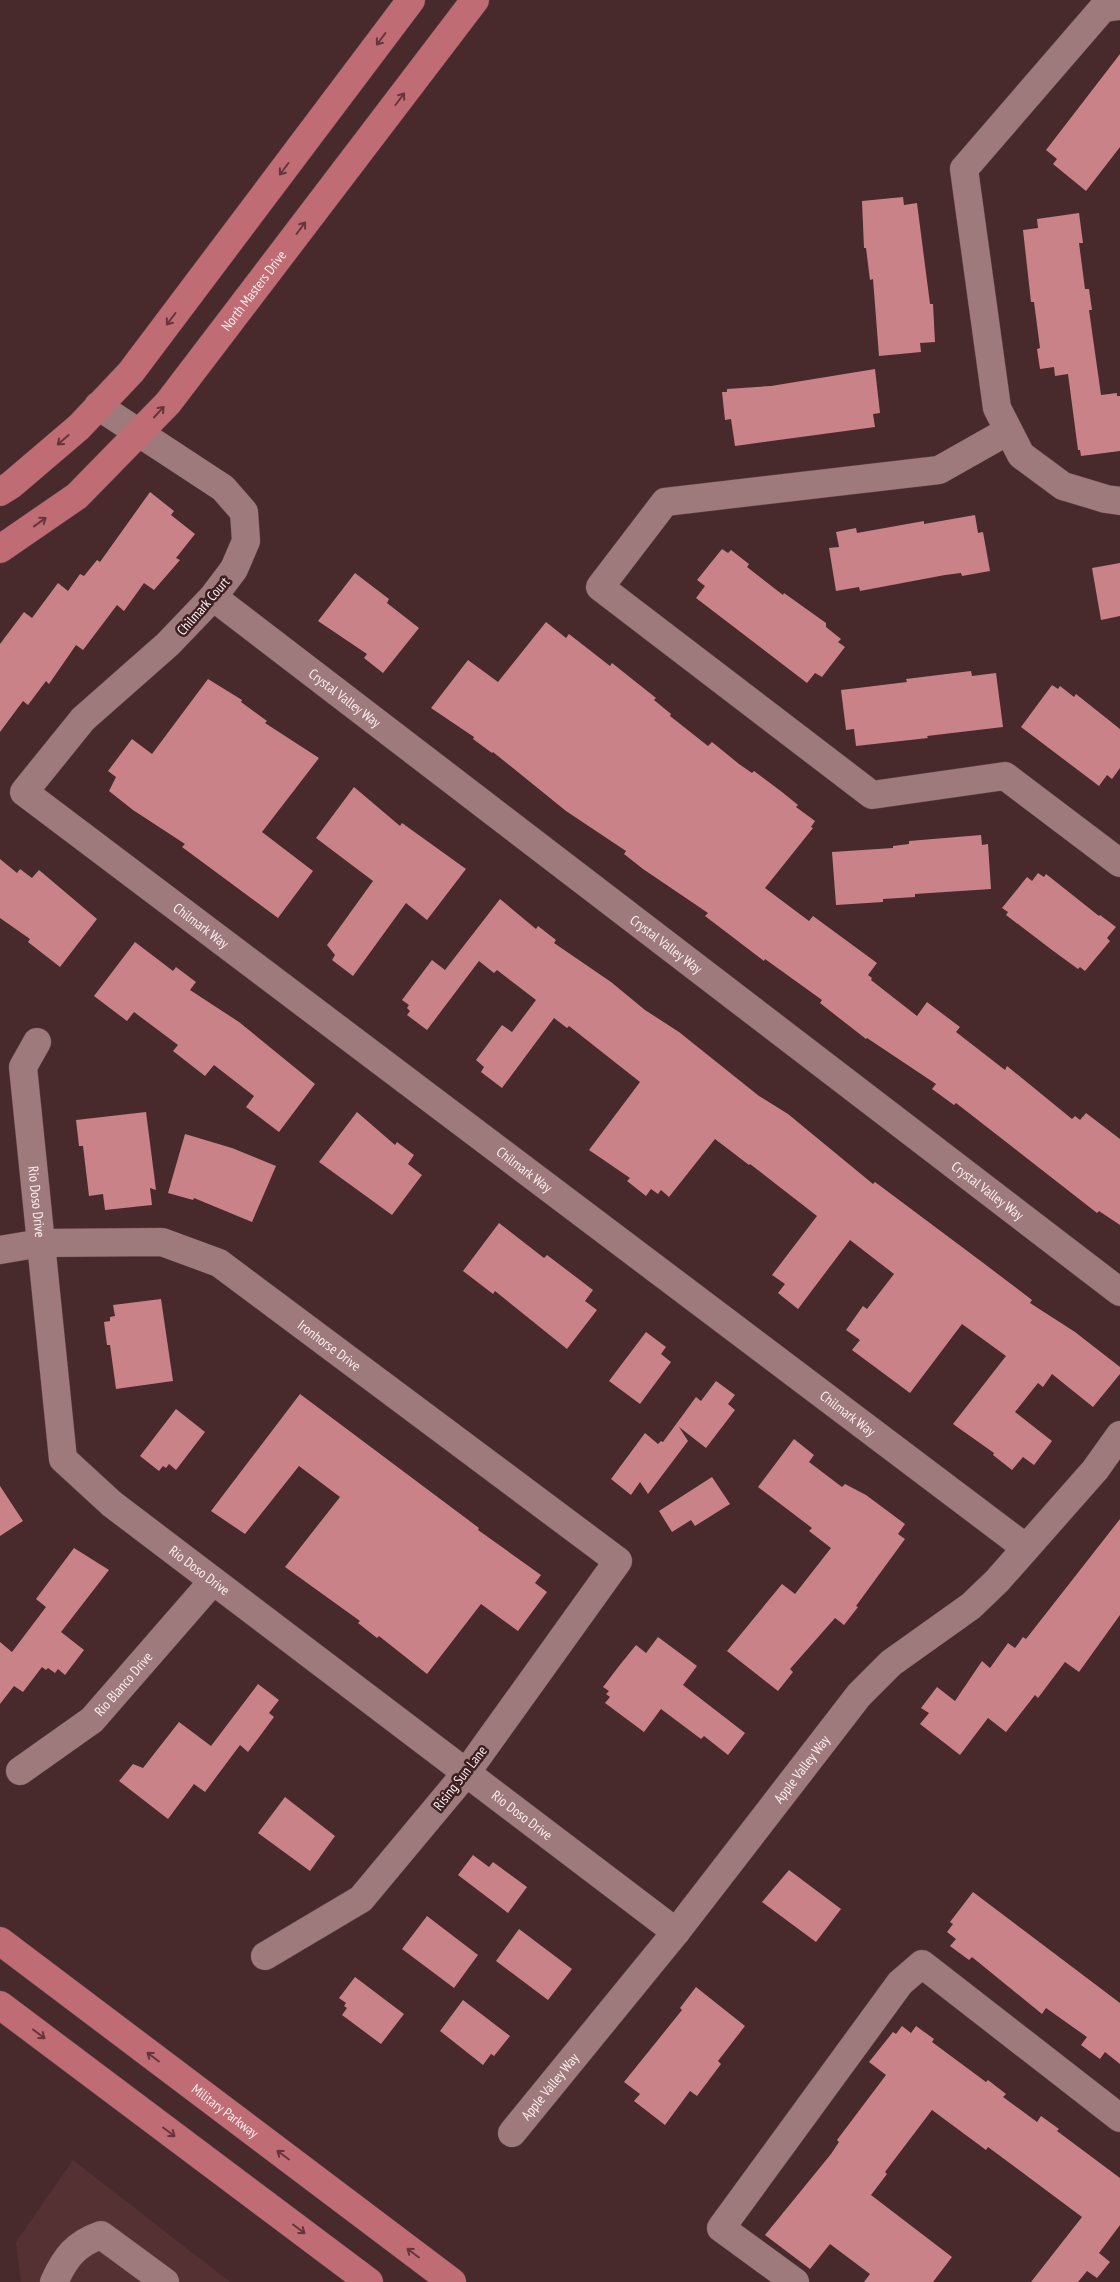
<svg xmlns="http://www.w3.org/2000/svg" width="1120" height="2282" font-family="'PT Sans Narrow',sans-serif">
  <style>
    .built { fill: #563134 }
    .building { fill: #c98388 }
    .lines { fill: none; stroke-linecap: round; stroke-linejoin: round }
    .minor-casing { stroke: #5f4649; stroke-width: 29 }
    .major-casing { stroke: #5f4649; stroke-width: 29 }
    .minor { stroke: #9f7a7c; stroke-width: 28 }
    .major { stroke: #c06c75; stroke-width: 28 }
    .oneway { stroke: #64363b }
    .labels { text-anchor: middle; stroke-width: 5; stroke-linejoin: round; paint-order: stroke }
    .street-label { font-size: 14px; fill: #fceff0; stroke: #3d1f22 }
  </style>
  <rect width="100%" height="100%" fill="#48292c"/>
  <!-- built -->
  <polygon class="built" points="73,2160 230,2282 21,2282 16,2242"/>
  <!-- building -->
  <g class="building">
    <polygon points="1120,54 1120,147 1086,191 1053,164 1057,159 1046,150"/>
    <polygon points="903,197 904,205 917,203 930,304 933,304 935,342 920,343 921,352 879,356 873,279 870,280 866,248 864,248 862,201"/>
    <polygon points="1079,213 1083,243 1079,243 1085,289 1089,289 1092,310 1089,310 1101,395 1117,393 1117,396 1120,396 1120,451 1081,456 1080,450 1078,450 1068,374 1055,376 1054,367 1040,369 1037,349 1040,348 1034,302 1031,302 1023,230 1038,228 1037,219"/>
    <polygon points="875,369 880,413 873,414 875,427 735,446 731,419 725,420 722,392 727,392 727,389 771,386"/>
    <polygon points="150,492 174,511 171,515 195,534 176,558 180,560 154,590 144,583 124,611 117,605 83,650 76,645 49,684 46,681 28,705 23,701 0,732 0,644 24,612 32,618 58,583 68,591 80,574 84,576 97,560 100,562"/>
    <polygon points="975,515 978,533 983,532 990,571 962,576 961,573 945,575 860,591 859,587 836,591 829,548 839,547 836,532 856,528 857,533 924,521 924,524"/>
    <polygon points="722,549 728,553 731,550 749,564 747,567 783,595 784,593 826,623 826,627 841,639 838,642 845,647 822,677 815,673 807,683 696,598 705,586 697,580"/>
    <polygon points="1120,563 1120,616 1101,620 1092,568"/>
    <polygon points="355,573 389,599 387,603 419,628 383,673 364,658 367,654 318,621"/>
    <polygon points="546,622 566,638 569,634 610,666 612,663 656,698 654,700 671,714 670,716 708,746 712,742 739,764 752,773 754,771 782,792 798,805 796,807 815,821 811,827 813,828 765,888 809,921 813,916 877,963 868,975 872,978 871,980 917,1016 927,1002 960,1027 956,1032 1005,1070 1007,1066 1072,1119 1075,1116 1080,1120 1086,1113 1120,1139 1120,1225 1099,1211 1097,1213 956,1103 954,1105 932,1089 936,1084 867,1038 866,1039 820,1003 822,1000 765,959 764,961 705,916 708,913 643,869 624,854 626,851 566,811 493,752 492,753 473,739 474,737 431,708 468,660 498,682"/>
    <polygon points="971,671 972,676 996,673 1003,727 927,736 928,738 856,746 854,729 846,730 841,690 907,682 906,679"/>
    <polygon points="208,679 242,700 241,702 267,721 265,723 319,758 262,832 313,871 278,918 182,847 185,844 133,810 109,791 116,777 108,771 132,739 152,754"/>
    <polygon points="1052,685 1058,689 1060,686 1074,697 1076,694 1120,729 1120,768 1112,779 1107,775 1099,786 1021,727"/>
    <polygon points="354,787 400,826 402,823 466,869 427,920 406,903 353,976 332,960 335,955 327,945 373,881 316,838"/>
    <polygon points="981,835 982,845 988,844 991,889 915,894 915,897 883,899 883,902 836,905 832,852 893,848 893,846 909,844 909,841"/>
    <polygon points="0,859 17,873 20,869 32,878 39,870 97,919 60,967 28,942 30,939 0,918"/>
    <polygon points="1038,873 1044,877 1046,874 1099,916 1100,915 1116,927 1107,938 1110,941 1085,971 1080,967 1078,969 1052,950 1006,915 1008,912 1002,908 1027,877 1032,881"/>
    <polygon points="500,899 536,929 538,926 556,940 554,943 611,982 645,1010 679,1032 759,1096 788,1114 873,1184 875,1182 982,1262 1032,1300 1030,1303 1075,1332 1120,1367 1120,1374 1093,1407 1052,1374 1043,1387 1038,1383 1015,1412 1052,1441 1034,1465 1023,1457 1012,1470 993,1455 994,1453 953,1424 1006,1356 962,1324 910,1393 852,1350 860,1340 846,1330 863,1306 867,1309 894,1274 850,1240 798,1309 778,1293 785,1284 772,1275 817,1216 750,1164 749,1165 715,1139 669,1197 661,1190 658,1194 651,1189 646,1196 627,1181 630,1178 589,1150 640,1082 569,1026 567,1028 554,1018 502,1088 481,1072 484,1067 476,1060 502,1025 512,1032 536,1000 497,970 494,973 479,961 427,1030 407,1015 410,1011 407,1008 409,1005 402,1000 432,960 445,970"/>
    <polygon points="135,942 173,971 176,967 196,982 190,990 239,1022 315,1084 279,1132 246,1107 254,1096 214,1065 205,1076 173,1051 178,1045 134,1012 127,1021 94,996"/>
    <polygon points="146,1112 156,1190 150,1188 152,1205 105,1210 103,1194 89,1196 83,1146 79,1146 76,1120"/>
    <polygon points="357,1112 395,1145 397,1142 414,1155 408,1164 422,1175 392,1215 319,1162"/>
    <polygon points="185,1134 232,1148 276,1166 252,1222 194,1198 193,1200 168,1193"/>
    <polygon points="499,1223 544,1258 547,1255 593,1290 585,1301 597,1310 567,1349 495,1291 493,1294 463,1271"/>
    <polygon points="161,1299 173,1381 116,1389 110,1345 107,1345 104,1322 110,1321 110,1317 115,1316 113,1305"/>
    <polygon points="646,1332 666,1347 661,1354 671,1362 640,1404 609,1381"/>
    <polygon points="716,1381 735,1395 728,1404 735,1410 706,1448 679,1427 688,1441 648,1494 640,1482 631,1495 611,1479 645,1433 658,1444 661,1441 663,1442 696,1397 701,1401"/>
    <polygon points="300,1394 479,1528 478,1530 541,1575 535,1583 547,1592 518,1631 481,1604 427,1674 379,1636 377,1638 358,1623 360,1621 285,1567 340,1497 299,1466 245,1534 211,1511"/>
    <polygon points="176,1409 205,1432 176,1470 169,1464 166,1468 163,1466 159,1471 140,1456"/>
    <polygon points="794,1439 814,1455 809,1462 842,1487 845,1484 866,1495 905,1524 898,1534 905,1539 856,1606 858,1607 844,1625 835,1618 790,1669 793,1672 778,1691 727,1651 782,1584 795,1594 831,1548 809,1531 812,1528 758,1487"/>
    <polygon points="712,1477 730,1504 695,1526 691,1520 672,1532 659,1511"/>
    <polygon points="0,1486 23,1521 0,1536"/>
    <polygon points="1120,1519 1120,1615 1079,1672 1065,1662 1038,1698 1035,1695 1006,1732 988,1718 960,1755 920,1724 929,1713 921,1708 937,1687 955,1701 982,1661 990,1668 1008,1643 1015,1648 1023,1637 1026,1639"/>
    <polygon points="74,1548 109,1570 61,1632 84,1650 65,1675 58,1669 55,1673 48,1668 46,1670 42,1667 23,1692 14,1686 0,1704 0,1642 12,1652 46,1607 36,1599"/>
    <polygon points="658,1637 697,1666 683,1685 745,1733 728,1755 704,1736 701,1739 661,1709 644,1732 605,1703 610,1697 606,1694 609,1691 603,1687 619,1666 636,1645 646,1653"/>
    <polygon points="258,1684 279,1700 269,1713 274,1717 248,1752 240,1745 205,1792 194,1784 168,1819 119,1781 133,1764 143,1768 179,1722 211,1746"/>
    <polygon points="285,1797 335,1836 310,1871 258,1833"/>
    <polygon points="473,1855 489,1867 493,1862 527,1887 508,1913 458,1875"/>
    <polygon points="789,1870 841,1909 816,1942 762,1902"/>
    <polygon points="973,1892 1120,2003 1120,2064 1105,2052 1100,2059 1081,2045 1087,2037 1046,2008 1042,2014 972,1957 969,1960 950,1946 956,1939 947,1932 953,1924 950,1922"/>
    <polygon points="427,1916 478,1955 454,1988 402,1949"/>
    <polygon points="519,1929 572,1969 548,2000 496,1961"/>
    <polygon points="355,1977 404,2014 381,2044 342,2015 347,2008 344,2006 346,2003 339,1998"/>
    <polygon points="696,1987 745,2026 718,2061 721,2064 697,2096 690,2091 665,2125 634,2101 640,2094 624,2082 682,2010 680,2008"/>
    <polygon points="463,2000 510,2036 494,2056 491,2054 483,2065 440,2031"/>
    <polygon points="902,2026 911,2033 916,2026 934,2039 932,2042 986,2082 988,2080 1006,2094 1003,2097 1037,2122 1041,2116 1059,2129 1057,2131 1120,2178 1120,2225 1099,2253 1110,2262 1097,2278 1087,2271 1078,2282 1031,2282 1082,2217 988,2147 986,2150 932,2110 885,2172 887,2174 871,2195 952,2257 933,2282 864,2282 870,2274 830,2244 810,2269 765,2235 831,2154 839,2142 837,2140 886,2075 869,2062 893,2032 896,2034"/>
  </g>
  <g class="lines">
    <!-- minor casing -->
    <g class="minor-casing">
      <g id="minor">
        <polyline points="1120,6 1103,8 964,169 997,408 1021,455 1063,486 1106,499 1120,501"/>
        <path id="s1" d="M98,406L223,488L244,512L246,541L234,569L213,597L168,644L83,719L24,792L1026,1548"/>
        <polyline points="1008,431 939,470 665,502 600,587 872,795 1005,776 1120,863"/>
        <path id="s2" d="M213,597L1120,1292"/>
        <path id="s3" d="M37,1042L23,1067L63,1459L112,1504L676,1932"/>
        <path id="s4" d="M0,1250L41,1243L162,1242L219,1263L618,1561L466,1773L361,1899L265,1956"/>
        <path id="s5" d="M20,1771L92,1720L213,1581"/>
        <path id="s6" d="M512,2133L676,1932L859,1695L891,1663L971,1606L997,1581L1095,1470L1120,1435"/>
        <path d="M54,2282C65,2258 75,2244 101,2235L165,2282"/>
        <polyline points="795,2282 721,2228 900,1983 922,1964 1120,2118"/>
      </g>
    </g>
    <!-- major casing -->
    <g class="major-casing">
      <g id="major">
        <polyline points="0,492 11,485 79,427 131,372 411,0"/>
        <path id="s7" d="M0,549L77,496L168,403L475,0"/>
        <path id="s8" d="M0,1941L452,2282"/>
        <polyline points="0,2005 369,2282"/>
      </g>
    </g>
    <!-- minor -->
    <use href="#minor" class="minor"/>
    <!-- major -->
    <use href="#major" class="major"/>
  </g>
  <!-- one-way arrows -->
  <defs><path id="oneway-shaft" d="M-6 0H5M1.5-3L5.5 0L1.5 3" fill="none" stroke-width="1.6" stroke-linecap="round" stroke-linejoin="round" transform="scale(1.25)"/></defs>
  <g class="oneway">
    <use href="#oneway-shaft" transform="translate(381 39) rotate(127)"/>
    <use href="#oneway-shaft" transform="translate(400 99) rotate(-53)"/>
    <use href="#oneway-shaft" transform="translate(284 169) rotate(127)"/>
    <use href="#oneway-shaft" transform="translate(301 228) rotate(-53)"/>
    <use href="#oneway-shaft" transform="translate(171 319) rotate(127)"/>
    <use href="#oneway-shaft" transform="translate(159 412) rotate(-47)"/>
    <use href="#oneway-shaft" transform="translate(63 440) rotate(139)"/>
    <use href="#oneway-shaft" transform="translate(40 522) rotate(-36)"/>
    <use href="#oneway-shaft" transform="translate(39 2034) rotate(37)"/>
    <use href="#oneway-shaft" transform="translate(153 2057) rotate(-143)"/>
    <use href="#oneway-shaft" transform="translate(169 2132) rotate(37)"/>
    <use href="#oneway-shaft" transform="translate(283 2155) rotate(-143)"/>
    <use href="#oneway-shaft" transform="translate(299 2229) rotate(37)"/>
    <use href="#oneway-shaft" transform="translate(413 2253) rotate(-143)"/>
  </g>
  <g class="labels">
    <!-- street labels -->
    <g class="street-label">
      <text dy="5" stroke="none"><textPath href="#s7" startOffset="365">North Masters Drive</textPath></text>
      <text transform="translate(203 606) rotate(-49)" y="5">Chilmark Court</text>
      <text dy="5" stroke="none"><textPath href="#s2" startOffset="166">Crystal Valley Way</textPath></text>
      <text dy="5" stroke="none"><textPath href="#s1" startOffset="770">Chilmark Way</textPath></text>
      <text dy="5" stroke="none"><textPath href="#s2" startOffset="571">Crystal Valley Way</textPath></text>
      <text dy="5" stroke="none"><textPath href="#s1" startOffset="1175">Chilmark Way</textPath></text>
      <text dy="5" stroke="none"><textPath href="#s2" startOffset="976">Crystal Valley Way</textPath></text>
      <text dy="5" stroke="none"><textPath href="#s3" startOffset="164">Rio Doso Drive</textPath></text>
      <text dy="5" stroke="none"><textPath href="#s4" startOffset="361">Ironhorse Drive</textPath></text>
      <text dy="5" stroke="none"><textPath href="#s1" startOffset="1580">Chilmark Way</textPath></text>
      <text dy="5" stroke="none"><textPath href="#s3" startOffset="599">Rio Doso Drive</textPath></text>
      <text dy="5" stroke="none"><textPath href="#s5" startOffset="136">Rio Blanco Drive</textPath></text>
      <text dy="5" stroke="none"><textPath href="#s6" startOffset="465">Apple Valley Way</textPath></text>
      <text transform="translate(460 1778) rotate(-52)" y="5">Rising Sun Lane</text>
      <text dy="5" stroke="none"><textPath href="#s3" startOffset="1004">Rio Doso Drive</textPath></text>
      <text dy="5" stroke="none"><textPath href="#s6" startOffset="60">Apple Valley Way</textPath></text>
      <text dy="5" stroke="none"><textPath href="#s8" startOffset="282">Military Parkway</textPath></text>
    </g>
  </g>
</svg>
